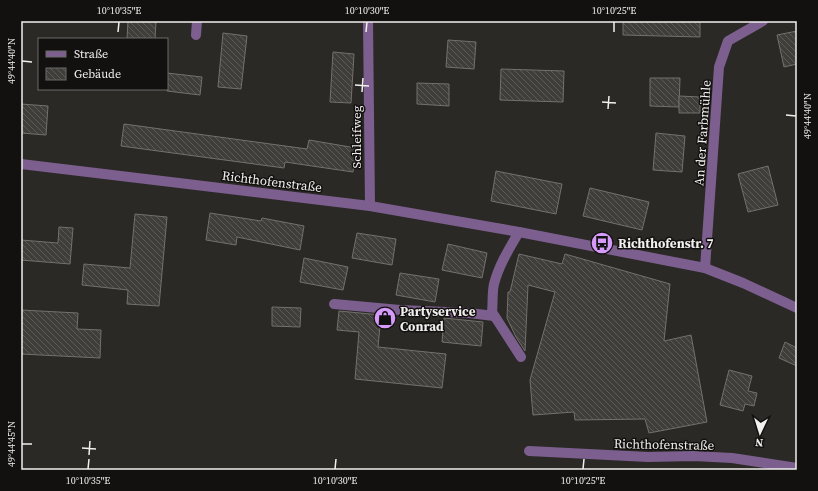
<svg xmlns="http://www.w3.org/2000/svg" width="818" height="491" font-family="'Source Serif 4',serif">
  <style>
    .building { fill: url(#building-back-hatch); stroke: #74716d }
    .lines { fill: none; stroke-linecap: round; stroke-linejoin: round }
    .minor { stroke: #7c5f8f; stroke-width: 10 }
    .ticks { fill: none; stroke: #f2f0ee; stroke-width: 1.5 }
    .labels { text-anchor: middle; stroke-width: 3; stroke-linejoin: round; paint-order: stroke }
    .street-label { font-size: 13px; fill: #f2f0ee; stroke: #131110 }
    .poi-label { font-size: 13px; font-weight: bold; fill: #f2f0ee; stroke: #131110; text-anchor: start }
    .neatline { fill: none; stroke: #f2f0ee; stroke-width: 1.5 }
    .ticks-label { font-size: 10px; text-anchor: middle; fill: #f2f0ee }
  </style>
  <defs>
    <pattern id="building-back-hatch" width="6" height="6" patternUnits="userSpaceOnUse"><rect width="6" height="6" fill="#403e3a"/><path d="M-1 5l2 2M0 0l6 6M5-1l2 2" fill="none" stroke="#5c5a57"/></pattern>
  </defs>
  <rect width="100%" height="100%" fill="#2b2925"/>
  <!-- building -->
  <g class="building">
    <polygon points="128,21 156,21 155,39 127,39"/>
    <polygon points="623,21 700,21 700,37 623,35"/>
    <polygon points="797,31 797,64 784,67 777,35"/>
    <polygon points="223,33 247,36 241,89 218,87"/>
    <polygon points="448,40 476,42 474,69 446,67"/>
    <polygon points="333,52 354,54 351,103 330,102"/>
    <polygon points="501,69 564,71 563,102 500,100"/>
    <polygon points="167,73 202,77 200,95 167,91"/>
    <polygon points="650,78 680,78 679,107 650,106"/>
    <polygon points="417,83 449,84 449,106 417,104"/>
    <polygon points="679,96 700,97 700,113 679,113"/>
    <polygon points="21,104 48,106 46,135 21,133"/>
    <polygon points="124,124 307,149 309,140 356,148 353,172 285,162 284,168 121,146"/>
    <polygon points="656,133 685,136 682,172 653,170"/>
    <polygon points="768,166 778,205 748,212 738,174"/>
    <polygon points="496,171 562,184 556,214 491,201"/>
    <polygon points="590,188 649,202 642,230 583,216"/>
    <polygon points="210,213 261,221 262,218 304,226 300,250 237,237 236,245 206,240"/>
    <polygon points="135,214 167,217 159,306 127,304 128,290 82,285 84,264 130,268"/>
    <polygon points="59,227 73,228 70,264 21,260 21,240 58,243"/>
    <polygon points="357,233 396,239 392,265 352,258"/>
    <polygon points="448,244 487,253 482,278 442,270"/>
    <polygon points="519,254 562,264 565,254 670,284 664,341 691,335 707,422 649,433 645,419 575,420 574,412 533,415 530,380 555,292 528,285 525,351 516,337 507,318 508,292 510,292"/>
    <polygon points="304,258 348,267 343,290 300,282"/>
    <polygon points="400,273 439,279 435,302 396,295"/>
    <polygon points="272,307 301,308 300,327 272,326"/>
    <polygon points="21,310 78,313 77,329 101,330 100,358 21,354"/>
    <polygon points="339,311 381,315 378,347 446,354 442,388 355,379 359,332 337,330"/>
    <polygon points="444,318 483,322 481,346 442,342"/>
    <polygon points="785,342 797,348 797,366 779,358"/>
    <polygon points="729,370 752,376 748,391 757,393 754,406 745,404 743,411 720,405"/>
  </g>
  <g class="lines">
    <!-- minor -->
    <g class="minor">
      <polyline points="368,21 370,206"/>
      <polyline points="196,35 197,21"/>
      <polyline points="21,164 370,206 519,232 705,268 743,283 797,308"/>
      <path d="M519,232C509,249 499,265 494,284C492,292 493,303 492,312L521,357"/>
      <polyline points="705,268 719,67 728,41 763,21"/>
      <polyline points="334,304 400,310 469,313 494,316"/>
      <polyline points="529,451 648,457 694,456 732,458 797,468"/>
    </g>
  </g>
  <!-- ticks -->
  <path class="ticks" d="M118,32L119,22M366,32L367,22M614,32V22M22,61L32,62M355,85L369,86M362,92L363,78M602,102L616,103M608,109L609,96M786,115L796,116M22,444H32M82,448L96,449M89,455L90,441M88,469L89,459M335,469L336,459M583,469L584,459"/>
  <!-- icons -->
  <defs>
    <g id="bus-disc" transform="scale(1.15)"><circle r="9.5" fill="#d69bfa" stroke="#131110"/><path d="M-5-6H5V4H4V6H2V4H-2V6H-4V4H-5ZM-3.5-4V0h7V-4ZM-3.5 1.2v1.5H-2V1.2ZM2 1.2v1.5H3.5V1.2Z" fill="#111"/></g>
    <g id="shop-disc" transform="scale(1.15)"><circle r="9.5" fill="#d69bfa" stroke="#131110"/><path d="M-5-2.5h2.3a2.7 3.5 0 0 1 5.4 0H5L5.5 6h-11ZM-1.5-2.5h3a1.5 2.3 0 0 0-3 0Z" fill="#111"/></g>
  </defs>
  <g fill-rule="evenodd">
    <use href="#bus-disc" x="602" y="243"/>
    <use href="#shop-disc" x="385" y="318"/>
  </g>
  <g class="labels">
    <!-- street labels -->
    <g class="street-label">
      <text transform="translate(702 133) rotate(-86)" y="5">An der Farbmühle</text>
      <text transform="translate(356 137) rotate(-90)" y="5">Schleifweg</text>
      <text transform="translate(272 181) rotate(7)" y="5">Richthofenstraße</text>
      <text transform="translate(664 444) rotate(1)" y="5">Richthofenstraße</text>
    </g>
    <!-- poi labels -->
    <g class="poi-label">
      <text x="618" y="248">Richthofenstr. 7</text>
      <text x="400" y="316">Partyservice<tspan x="400" dy="15">Conrad</tspan></text>
    </g>
  </g>
  <!-- border -->
  <rect width="818" height="491" fill="none" stroke="#131110" stroke-width="44"/>
  <!-- legend -->
  <rect x="38" y="38" width="130" height="52" fill="#131110" stroke="#6c6a69"/>
  <rect x="46" y="51" width="20" height="6" fill="#7c5f8f" stroke="#6c6a69"/>
  <text x="74" y="58" font-size="12" fill="#f2f0ee">Straße</text>
  <rect x="46" y="68" width="20" height="12" fill="url(#building-back-hatch)" stroke="#6c6a69"/>
  <text x="74" y="78" font-size="12" fill="#f2f0ee">Gebäude</text>
  <!-- north arrow -->
  <g transform="translate(760 433) rotate(184)" stroke="#131110" stroke-width="3" paint-order="stroke">
  <path d="M0-3L7 15L0 10L-7 15Z" fill="#f2f0ee"/>
  <text y="-6" font-size="11" font-weight="bold" text-anchor="middle" fill="#f2f0ee">N</text>
  </g>
  <rect x="22" y="22" width="774" height="447" class="neatline"/>
  <g class="ticks-label">
    <text x="119" y="14">10°10'35"E</text>
    <text x="367" y="14">10°10'30"E</text>
    <text x="614" y="14">10°10'25"E</text>
    <text transform="translate(11 61) rotate(-90)" y="4">49°44'40"N</text>
    <text transform="translate(807 116) rotate(-90)" y="4">49°44'40"N</text>
    <text transform="translate(11 444) rotate(-90)" y="4">49°44'45"N</text>
    <text x="88" y="484">10°10'35"E</text>
    <text x="335" y="484">10°10'30"E</text>
    <text x="583" y="484">10°10'25"E</text>
  </g>
</svg>
